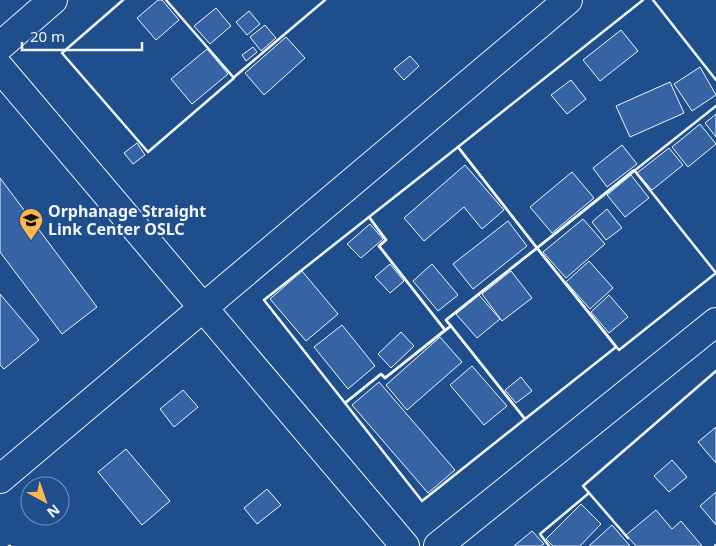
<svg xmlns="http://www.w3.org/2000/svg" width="716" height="546" font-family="'Noto Sans',sans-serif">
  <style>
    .building { fill: #3563a3; stroke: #f2f6ff }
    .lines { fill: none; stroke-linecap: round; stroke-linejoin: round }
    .street-casing { stroke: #f2f6ff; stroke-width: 30 }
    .street { stroke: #1f4e8c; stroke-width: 28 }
    .wall { stroke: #f2f6ff; stroke-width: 2.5 }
    .labels { text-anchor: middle; stroke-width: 4; stroke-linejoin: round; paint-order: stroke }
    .poi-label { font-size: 16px; font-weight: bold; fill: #f2f6ff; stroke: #1f4e8c; text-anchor: start }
  </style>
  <rect width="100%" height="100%" fill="#1f4e8c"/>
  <!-- building -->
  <g class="building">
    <polygon points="158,0 162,0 179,20 156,40 137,18"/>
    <polygon points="216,8 231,26 210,44 194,26"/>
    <polygon points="249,11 260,24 247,35 236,22"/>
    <polygon points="265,25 276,38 261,51 250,37"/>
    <polygon points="621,30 638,51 600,81 583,60"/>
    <polygon points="286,37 305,58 264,95 245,73"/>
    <polygon points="253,47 257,52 246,61 242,55"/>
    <polygon points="207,49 228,74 192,104 171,79"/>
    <polygon points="410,56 419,66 404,80 394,69"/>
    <polygon points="700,67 716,95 692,111 674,84"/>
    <polygon points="571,80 586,99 567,114 551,95"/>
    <polygon points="670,82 684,113 630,137 616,106"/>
    <polygon points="716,114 716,137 705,123"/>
    <polygon points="700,124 716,144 688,167 672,147"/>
    <polygon points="137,143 145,155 133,164 124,153"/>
    <polygon points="622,145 637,164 607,187 593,168"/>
    <polygon points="669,148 683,165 652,190 637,173"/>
    <polygon points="465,165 504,210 482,229 464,207 424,241 404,218"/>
    <polygon points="572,172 594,198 552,233 530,207"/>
    <polygon points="631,175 649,198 625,217 607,195"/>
    <polygon points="0,178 97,307 62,334 0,252"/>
    <polygon points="607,209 622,228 606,240 592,222"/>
    <polygon points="583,219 605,244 566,278 543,252"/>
    <polygon points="508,221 527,246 473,289 453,264"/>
    <polygon points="370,224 383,239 361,258 347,244"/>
    <polygon points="589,261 613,288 590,309 566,282"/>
    <polygon points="390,264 404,281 390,293 375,277"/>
    <polygon points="432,264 458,295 438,311 413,281"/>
    <polygon points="302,271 338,314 306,341 270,299"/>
    <polygon points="511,271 532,298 502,321 482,294"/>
    <polygon points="0,294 39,340 4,369 0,365"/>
    <polygon points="479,295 500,319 477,338 456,314"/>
    <polygon points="609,295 628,317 609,333 591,312"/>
    <polygon points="342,325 375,366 348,389 314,347"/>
    <polygon points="401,332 414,346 391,368 378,354"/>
    <polygon points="440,337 462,362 407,410 386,385"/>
    <polygon points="472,366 507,406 484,425 450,385"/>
    <polygon points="521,377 532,391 516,403 505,390"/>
    <polygon points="379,382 455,470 428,493 352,405"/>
    <polygon points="183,390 198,407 174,427 160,409"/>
    <polygon points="716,427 716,463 698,442"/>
    <polygon points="126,449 170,501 142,525 98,472"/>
    <polygon points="672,460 687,477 669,492 654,476"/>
    <polygon points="267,489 281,505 257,524 244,508"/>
    <polygon points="716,492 716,525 700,506"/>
    <polygon points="581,504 601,524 580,546 553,546 546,539"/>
    <polygon points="656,510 672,529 681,521 702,546 636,546 626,535"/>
    <polygon points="612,525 630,546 589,546"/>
    <polygon points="532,531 544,544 541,546 514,546"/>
  </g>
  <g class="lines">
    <!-- street casing -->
    <g class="street-casing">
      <g id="street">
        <polyline points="0,46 53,0"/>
        <polyline points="0,68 405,546"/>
        <polyline points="0,479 568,0"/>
        <polyline points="438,546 716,322"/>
      </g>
    </g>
    <!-- street -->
    <use href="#street" class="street"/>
    <!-- wall -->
    <g class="wall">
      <polyline points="123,0 62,53 148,152 234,78 166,0"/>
      <polyline points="643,0 458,147 537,248 716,106"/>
      <polyline points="653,0 716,80"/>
      <polyline points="233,78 325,0"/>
      <polygon points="458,147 537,248 446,320 451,326 445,330 379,246 386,240 369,217"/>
      <polygon points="634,170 716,273 619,350 537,248"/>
      <polygon points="369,217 386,240 379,246 445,330 385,378 381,374 345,403 264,300"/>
      <polygon points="537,248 616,347 525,419 446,320"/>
      <polygon points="451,326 525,419 422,501 345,403 381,374 385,378"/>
      <polyline points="628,538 583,486 716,371"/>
      <polyline points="9,546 10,546"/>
      <polyline points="549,546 540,534 589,493"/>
      <polyline points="715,546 716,545"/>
    </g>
  </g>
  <!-- icons -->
  <defs>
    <g id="school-pin" transform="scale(1.25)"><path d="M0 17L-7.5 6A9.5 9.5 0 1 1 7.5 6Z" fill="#ffb74d" stroke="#1f4e8c"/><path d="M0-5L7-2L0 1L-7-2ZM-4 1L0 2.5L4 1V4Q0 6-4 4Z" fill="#111"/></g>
  </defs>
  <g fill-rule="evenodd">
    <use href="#school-pin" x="31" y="220"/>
  </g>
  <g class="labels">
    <!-- poi labels -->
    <g class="poi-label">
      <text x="48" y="217">Orphanage Straight<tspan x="48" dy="18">Link Center OSLC</tspan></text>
    </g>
  </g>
  <!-- north arrow -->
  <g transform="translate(45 501) rotate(140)"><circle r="24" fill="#1f4e8c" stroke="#7391ba"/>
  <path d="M0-4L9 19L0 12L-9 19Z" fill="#ffb74d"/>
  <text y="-8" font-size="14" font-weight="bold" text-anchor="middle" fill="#f2f6ff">N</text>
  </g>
  <!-- scale -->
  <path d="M22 42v8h120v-8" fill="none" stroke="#f2f6ff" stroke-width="2.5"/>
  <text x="30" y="42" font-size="15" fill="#f2f6ff" stroke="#1f4e8c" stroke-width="4" paint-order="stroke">20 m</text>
</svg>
